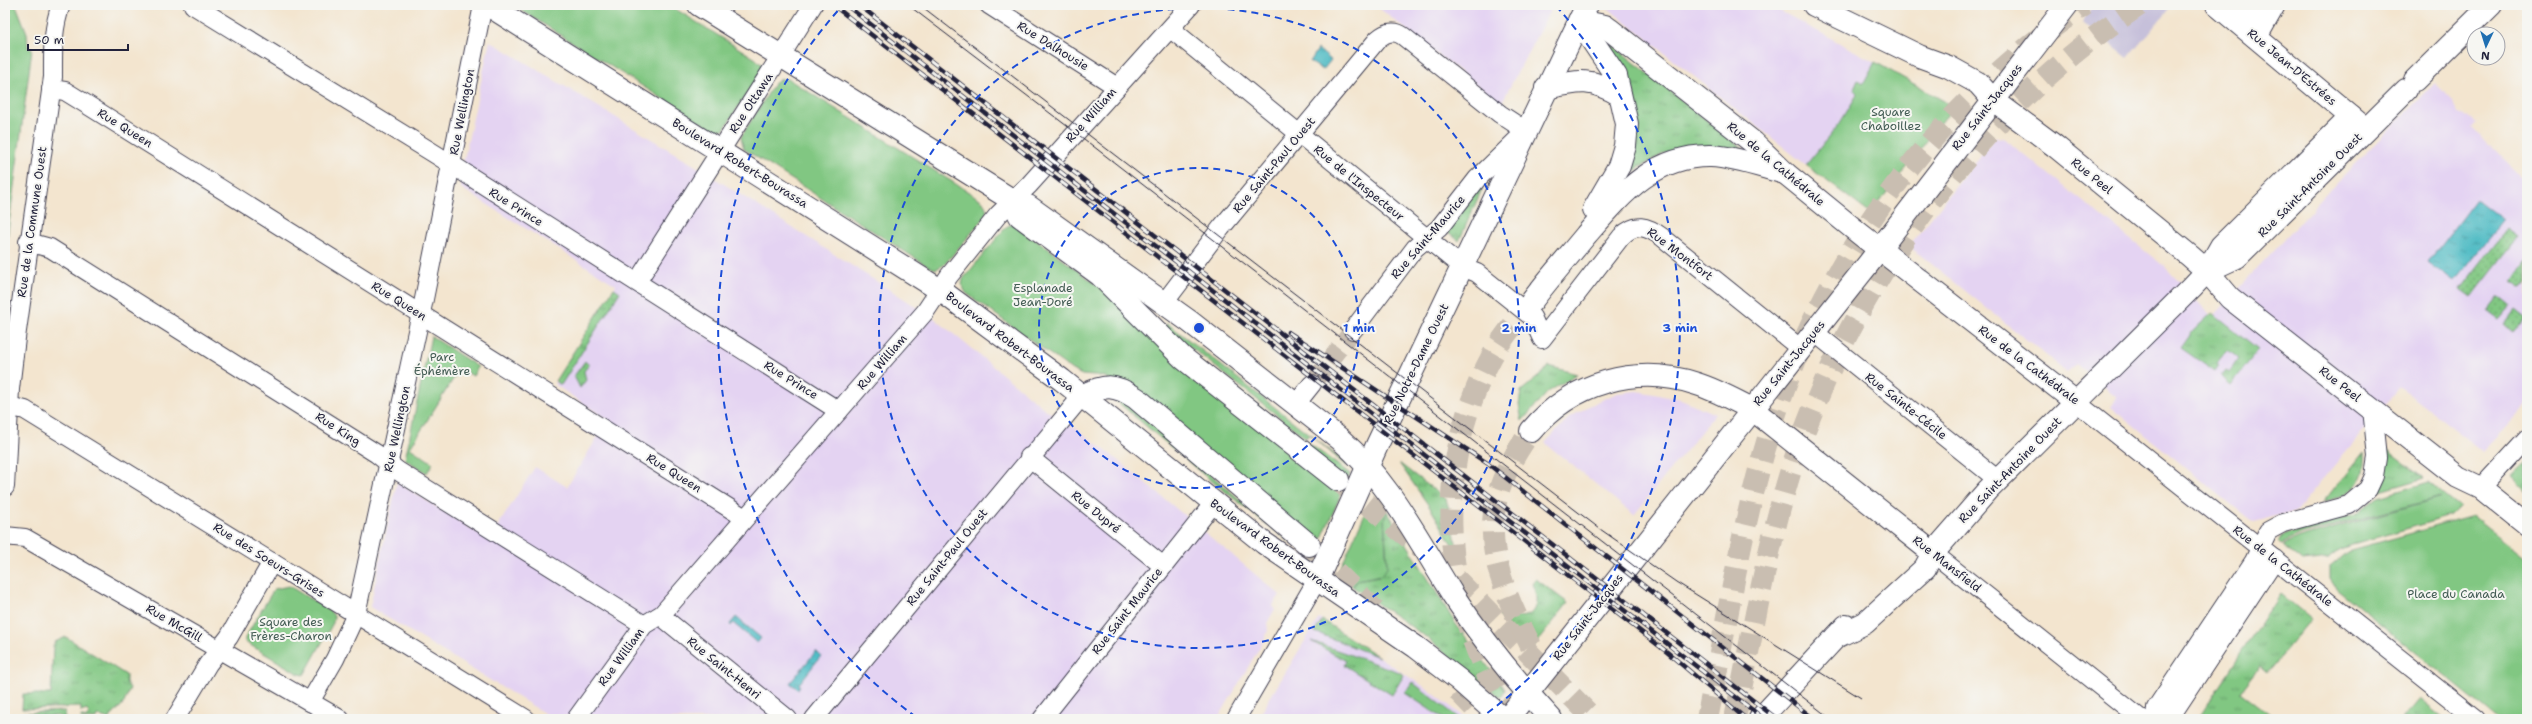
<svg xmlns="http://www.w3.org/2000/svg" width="2532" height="724" font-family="'Shantell Sans',sans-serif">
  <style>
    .built { fill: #e4d3f2 }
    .industrial { fill: #c6c0da }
    .grass { fill: url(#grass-tufts); stroke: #52745e }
    .park { fill: #81c782; stroke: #52745e }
    .garden { fill: url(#garden-dots); stroke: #52745e }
    .water { fill: url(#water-ripples); stroke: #376e7f }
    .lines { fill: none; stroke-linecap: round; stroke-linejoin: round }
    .minor-tunnel { stroke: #c9beb1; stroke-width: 18; stroke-dasharray: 18 9; stroke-linecap: butt }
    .highway-tunnel { stroke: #c9beb1; stroke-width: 22; stroke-dasharray: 22 11; stroke-linecap: butt }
    .minor-casing { stroke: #413f51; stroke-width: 20 }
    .major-casing { stroke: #413f51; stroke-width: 24 }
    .highway-casing { stroke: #413f51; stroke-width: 24 }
    .minor { stroke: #fff; stroke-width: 18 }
    .major { stroke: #fff; stroke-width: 22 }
    .highway { stroke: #fff; stroke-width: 22 }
    .tram { stroke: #22223b; stroke-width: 1 }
    .rail-casing { stroke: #22223b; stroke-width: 4.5 }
    .rail { stroke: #f6f6f2; stroke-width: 3; stroke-dasharray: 9; stroke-linecap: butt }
    .ring { fill: none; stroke: #1d4ed8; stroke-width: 2; stroke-dasharray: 7 5 }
    .labels { text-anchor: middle; stroke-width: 4; stroke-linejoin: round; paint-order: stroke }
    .street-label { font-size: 12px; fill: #22223b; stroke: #f6f6f2 }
    .park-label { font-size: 12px; fill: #435c54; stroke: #f6f6f2 }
    .centre { fill: #1d4ed8; stroke: #f6f6f2; stroke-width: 2 }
    .ring-label { font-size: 12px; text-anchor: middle; font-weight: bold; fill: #1d4ed8; stroke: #f6f6f2; stroke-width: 4; stroke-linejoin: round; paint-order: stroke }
  </style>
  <defs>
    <pattern id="grass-tufts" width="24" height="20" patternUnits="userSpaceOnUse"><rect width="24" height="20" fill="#81c782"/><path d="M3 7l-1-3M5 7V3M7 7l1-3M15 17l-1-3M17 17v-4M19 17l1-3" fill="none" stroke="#69a16c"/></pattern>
    <pattern id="garden-dots" width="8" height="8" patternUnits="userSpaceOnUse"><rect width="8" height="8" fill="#81c782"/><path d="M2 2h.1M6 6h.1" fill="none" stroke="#69a16c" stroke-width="1.8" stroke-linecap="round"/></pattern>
    <pattern id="water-ripples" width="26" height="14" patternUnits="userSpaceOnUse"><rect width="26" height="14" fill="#4cbac3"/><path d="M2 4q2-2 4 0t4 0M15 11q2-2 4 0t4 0" fill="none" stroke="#3f97a0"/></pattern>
  </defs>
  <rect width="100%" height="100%" fill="#f6f6f2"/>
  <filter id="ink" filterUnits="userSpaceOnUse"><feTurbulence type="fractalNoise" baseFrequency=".025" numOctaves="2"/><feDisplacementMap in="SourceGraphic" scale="8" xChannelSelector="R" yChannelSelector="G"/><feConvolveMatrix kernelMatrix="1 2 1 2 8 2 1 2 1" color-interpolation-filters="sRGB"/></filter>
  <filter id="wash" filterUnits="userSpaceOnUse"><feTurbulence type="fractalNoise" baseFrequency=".012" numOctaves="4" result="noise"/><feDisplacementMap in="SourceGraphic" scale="16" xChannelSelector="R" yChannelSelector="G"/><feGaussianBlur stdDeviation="0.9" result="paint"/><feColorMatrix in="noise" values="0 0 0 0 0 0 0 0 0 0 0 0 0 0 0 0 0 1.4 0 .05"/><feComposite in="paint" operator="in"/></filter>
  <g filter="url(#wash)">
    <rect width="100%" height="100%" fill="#f3e5cf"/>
    <!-- built -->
    <g class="built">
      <polygon points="1375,5 1553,5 1501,104"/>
      <polygon points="1604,5 1769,5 1875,62 1863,84 1859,80 1858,92 1840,123 1806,165"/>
      <polygon points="490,41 694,165 934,318 1046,410 1076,428 1124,465 1280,595 1273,605 1275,609 1267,623 1268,630 1265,638 1218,719 572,719 566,716 554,719 370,607 397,482 489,540 535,467 567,487 608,420 554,384 616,285 461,188 464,159"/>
      <polygon points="2435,83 2454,102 2458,114 2472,118 2476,123 2472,128 2527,183 2527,405 2483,451 2400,387 2296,511 2253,522 2111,407 2117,397 2077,364 2067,372 1909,246 1995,137 2003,138 2165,267 2212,317 2339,180"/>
      <polygon points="1637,391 1681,399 1715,414 1634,515 1545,443 1570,417 1591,405 1617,393"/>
      <polygon points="1319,618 1426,688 1467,719 1257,719"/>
    </g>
    <!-- industrial -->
    <polygon class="industrial" points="2094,5 2172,5 2128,58 2082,22"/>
    <!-- grass -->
    <g class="grass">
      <path d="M1605,39L1744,150L1743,152L1665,153L1626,175C1633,141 1644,106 1624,73C1618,62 1609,53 1602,43Z"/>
      <polygon points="1479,187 1482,189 1459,241 1447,231"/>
      <polygon points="614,288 620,292 561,385 555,381"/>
      <polygon points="2212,313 2258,350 2231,385 2221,376 2225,371 2229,373 2238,359 2227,350 2216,364 2219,366 2215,372 2181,348 2193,331"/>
      <polygon points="1167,323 1346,463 1347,467 1310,434 1306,438 1165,327"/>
      <polygon points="585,361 589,365 584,371 586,380 580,388 574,376"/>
      <polygon points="1548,366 1577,374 1548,392 1522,421 1519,405 1521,391 1544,372"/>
      <polygon points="1113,398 1122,399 1292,544 1204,475"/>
      <polygon points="2385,448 2424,478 2376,492"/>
      <path d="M2364,452C2366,485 2353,494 2323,502Z"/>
      <polygon points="1399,463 1446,499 1449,509 1441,520 1454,531 1456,543 1464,552 1459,556 1431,509"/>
      <polygon points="2527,463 2527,492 2512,477"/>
      <polygon points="1387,511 1455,623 1505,689 1502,696 1499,696 1422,634 1353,587 1356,580 1379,576 1387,562 1384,518"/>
      <path d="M1536,579L1568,603L1534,646L1525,643L1517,634L1515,636L1499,615L1505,611C1516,619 1534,620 1536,602C1537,596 1534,589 1532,584Z"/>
      <polygon points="2280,593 2311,619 2267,673 2260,667 2240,692 2275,719 2198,719"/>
      <polygon points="1322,620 1379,657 1315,632"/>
      <polygon points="66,637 126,675 126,682 130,688 124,703 109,719 97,715 96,719 81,719 81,716 85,718 89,714 87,710 81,712 81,707 22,709 23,694 51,694 53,646 55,642"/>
      <polygon points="1311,641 1399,672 1404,675 1392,695 1344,665 1346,661"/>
      <polygon points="1412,682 1460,719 1444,719 1405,693"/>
      <polygon points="2419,699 2444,719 2402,719"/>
      <polygon points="65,711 65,719 60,719 60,716 30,716 30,719 23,719 23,713"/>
    </g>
    <!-- park -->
    <g class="park">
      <polygon points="5,5 16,5 27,33 28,48 32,49 5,255"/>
      <polygon points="513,5 669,5 756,59 762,65 762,70 724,129 714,131"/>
      <polygon points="1875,62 1944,101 1949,105 1951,110 1873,210 1868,212 1806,165 1840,123 1858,93 1854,89 1858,80 1863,84"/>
      <polygon points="781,79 788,79 983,201 987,210 985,217 944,265 936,269 929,267 744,149 741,137 774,84"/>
      <polygon points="1014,223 1350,474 1318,547 1106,377 1082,375 1072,370 966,293 962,285 963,279 1006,227"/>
      <polygon points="431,336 478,367 473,376 460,368 410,448 433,463 427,473 405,459"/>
      <polygon points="2429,482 2460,507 2451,516 2357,543 2339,550 2329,558 2303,561 2283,545 2299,538 2442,497 2300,535 2281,544 2278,541 2281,536 2356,514 2378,497"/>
      <polygon points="1374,503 1382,505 1387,511 1384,518 1387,568 1382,575 1356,580 1353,587 1341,577 1340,569 1367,509"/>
      <polygon points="2473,516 2527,559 2527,719 2498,719 2336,588 2330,579 2330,566 2348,551"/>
      <polygon points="289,586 330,611 334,616 333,623 304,675 299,674 245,642 245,638 274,589"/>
    </g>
    <!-- garden -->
    <g class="garden">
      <polygon points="2507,229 2518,237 2471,297 2460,289"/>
      <polygon points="2527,261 2527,284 2523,289 2512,282"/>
      <polygon points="2499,297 2510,306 2499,319 2488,311"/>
      <polygon points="2515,310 2525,318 2514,331 2505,323"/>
    </g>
    <!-- water -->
    <g class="water">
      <polygon points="1318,49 1331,60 1323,70 1310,62"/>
      <polygon points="2476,199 2503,220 2454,282 2428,262"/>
      <polygon points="736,617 761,638 757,643 733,623 731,626 730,624"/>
      <polygon points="816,651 821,656 799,684 800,685 798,689 790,683"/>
    </g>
  </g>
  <g filter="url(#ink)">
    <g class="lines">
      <!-- minor-tunnel -->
      <polyline class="minor-tunnel" points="1312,384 1353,330"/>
      <!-- highway-tunnel -->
      <g class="highway-tunnel">
        <polyline points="1341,483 1423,549"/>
        <polyline points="1312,549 1382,617"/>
        <polyline points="1456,579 1594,719"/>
        <path d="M1531,646C1489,563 1472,512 1531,431"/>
        <polyline points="1458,691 1485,719"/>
        <path d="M1512,719C1443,612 1429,474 1490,360C1501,338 1518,320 1532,301"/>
        <path d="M1707,719C1727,624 1741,525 1770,432C1822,260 1935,105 2085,5"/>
        <path d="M1735,719C1752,636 1766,551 1791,470C1851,283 1976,113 2140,5"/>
      </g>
      <!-- minor casing -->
      <g class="minor-casing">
        <g id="minor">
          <polyline points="193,5 435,154 839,411"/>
          <polyline points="989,5 1117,87"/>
          <path d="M1171,29L1462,267L1477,273L1532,317L1542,339L1621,237C1635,222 1647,226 1662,237L1801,349"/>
          <polyline points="51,89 65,91 86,104 745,518"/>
          <polyline points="28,242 50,248 377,454 398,471 644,625"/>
          <polyline points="637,282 813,5"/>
          <path d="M1164,303L1221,228L1378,39C1386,32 1395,30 1403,36L1500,114L1526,131L1477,179L1439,228L1415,248L1353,330"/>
          <polyline points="1814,332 1998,480"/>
          <polyline points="2076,402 2476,719"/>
          <polyline points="1296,404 1312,384"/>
          <polyline points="9,406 25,410 526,719"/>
          <polyline points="1029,457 1163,566"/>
          <path d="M5,487L10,389L16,338L53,77C53,52 52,29 61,5"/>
          <polyline points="2481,488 2527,438"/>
          <polyline points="5,536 25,538 340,719"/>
          <polyline points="1933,553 2141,719"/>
          <polyline points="661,616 788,719"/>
          <polyline points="310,702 335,659 356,614 424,299 483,5"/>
          <polyline points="175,719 208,664 229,637 272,562"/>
          <polyline points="576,719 644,625 662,614 925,312 949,276 998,215 1029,185 1191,5"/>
          <polyline points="814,719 1082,396"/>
          <polyline points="1042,719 1213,504"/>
          <polyline points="1236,719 1317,580"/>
          <polyline points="2155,719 2156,708 2254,561 2268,531 2283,523 2349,505 2368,489 2374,476 2377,457 2372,409"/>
          <polyline points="2169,719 2275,559"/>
        </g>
      </g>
      <!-- major casing -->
      <g class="major-casing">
        <g id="major">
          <polyline points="488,5 940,290 1062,380 1264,543 1416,647 1459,680 1503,719"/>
          <path d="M699,5L1012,200L1028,206L1189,321L1340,439C1391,484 1417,538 1453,595C1482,639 1515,680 1551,719"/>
          <polyline points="1814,5 1919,56 1949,67 1978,83 1993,100 2055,146 2190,256 2207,271 2230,298 2458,477 2481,488 2527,525"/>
          <polyline points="2217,5 2362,126"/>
          <polyline points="1579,21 1605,26 1609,29 1754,143 1785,173 1860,234 2076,402"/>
          <polyline points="2415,80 2491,5"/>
          <polyline points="2207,271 2237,257 2406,90"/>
          <polyline points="1752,409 1933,553"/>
          <polyline points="1317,580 1378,443 1587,5"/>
          <polyline points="1836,637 1865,623 1925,568 1933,553 1988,490 2192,287 2207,271 2221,246 2351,117"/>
          <polyline points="1507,719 1869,263 2067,5"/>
          <polyline points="1760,719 1846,626"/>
        </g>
      </g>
      <!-- highway casing -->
      <g class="highway-casing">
        <g id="highway">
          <polyline points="1579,21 1616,76 1627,124 1625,146 1619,166 1594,209"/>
          <polyline points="2239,23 2255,5"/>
          <polyline points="2256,37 2274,5"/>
          <path d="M1546,88C1578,81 1590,77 1620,95"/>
          <polyline points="1012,200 1020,216 1100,275 1183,358 1338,480"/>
          <path d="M1532,301C1549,278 1568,257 1586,235C1621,195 1653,155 1711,156C1735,157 1762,167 1785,173"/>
          <path d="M1082,396C1105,384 1114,384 1136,398L1309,545"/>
          <path d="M1531,431C1572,382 1636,364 1697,384C1716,390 1734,400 1752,409"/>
        </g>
      </g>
      <!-- minor -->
      <use href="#minor" class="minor"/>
      <!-- major -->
      <use href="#major" class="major"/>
      <!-- highway -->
      <use href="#highway" class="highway"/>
      <!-- tram -->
      <g class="tram">
        <polyline points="908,5 1084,139 1831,719"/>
        <polyline points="920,5 1600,529 1676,582 1861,698"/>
      </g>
      <!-- rail casing -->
      <g class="rail-casing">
        <g id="rail">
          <polyline points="833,5 1667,652 1746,719"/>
          <polyline points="846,5 1764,719"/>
          <polyline points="859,5 1777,719"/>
          <polyline points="1288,332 1487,463 1814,719"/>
        </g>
      </g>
      <!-- rail -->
      <use href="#rail" class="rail"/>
    </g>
  </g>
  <!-- distance rings -->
  <g class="ring">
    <circle cx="1199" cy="328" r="160"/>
    <circle cx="1199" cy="328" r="320"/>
    <path d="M916 717A481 481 0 0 1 842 6M1556 6A481 481 0 0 1 1482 717"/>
  </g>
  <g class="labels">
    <!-- street labels -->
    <g class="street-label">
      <text transform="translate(1053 46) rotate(32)" y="4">Rue Dalhousie</text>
      <text transform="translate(2292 67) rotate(40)" y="4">Rue Jean-D'Estrées</text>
      <text transform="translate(751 103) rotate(-57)" y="4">Rue Ottawa</text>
      <text transform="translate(1987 107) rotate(-52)" y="4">Rue Saint-Jacques</text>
      <text transform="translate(462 112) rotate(-79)" y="4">Rue Wellington</text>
      <text transform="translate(1091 115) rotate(-48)" y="4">Rue William</text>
      <text transform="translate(125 128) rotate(32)" y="4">Rue Queen</text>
      <text transform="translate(740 163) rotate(32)" y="4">Boulevard Robert-Bourassa</text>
      <text transform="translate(1776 164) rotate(40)" y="4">Rue de la Cathédrale</text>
      <text transform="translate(1274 165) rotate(-50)" y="4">Rue Saint-Paul Ouest</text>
      <text transform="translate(2092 176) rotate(39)" y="4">Rue Peel</text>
      <text transform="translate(1359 183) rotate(39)" y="4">Rue de l'Inspecteur</text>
      <text transform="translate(2310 185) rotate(-45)" y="4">Rue Saint-Antoine Ouest</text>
      <text transform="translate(516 207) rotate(32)" y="4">Rue Prince</text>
      <text transform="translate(32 222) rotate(-82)" y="4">Rue de la Commune Ouest</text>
      <text transform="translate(1428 237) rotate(-49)" y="4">Rue Saint-Maurice</text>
      <text transform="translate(1680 254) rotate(37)" y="4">Rue Montfort</text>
      <text transform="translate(399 301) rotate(32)" y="4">Rue Queen</text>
      <text transform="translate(1010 342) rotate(37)" y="4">Boulevard Robert-Bourassa</text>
      <text transform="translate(882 362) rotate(-49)" y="4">Rue William</text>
      <text transform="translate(1789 363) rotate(-51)" y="4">Rue Saint-Jacques</text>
      <text transform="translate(1416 364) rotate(-64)" y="4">Rue Notre-Dame Ouest</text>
      <text transform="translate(2029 365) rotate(37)" y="4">Rue de la Cathédrale</text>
      <text transform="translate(791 380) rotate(32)" y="4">Rue Prince</text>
      <text transform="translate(2340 384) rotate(38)" y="4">Rue Peel</text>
      <text transform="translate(1906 406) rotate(38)" y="4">Rue Sainte-Cécile</text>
      <text transform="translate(338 429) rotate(33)" y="4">Rue King</text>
      <text transform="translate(397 429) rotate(-78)" y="4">Rue Wellington</text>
      <text transform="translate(2010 470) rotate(-46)" y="4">Rue Saint-Antoine Ouest</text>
      <text transform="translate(674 473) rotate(32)" y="4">Rue Queen</text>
      <text transform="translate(1096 512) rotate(39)" y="4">Rue Dupré</text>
      <text transform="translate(1275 548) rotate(36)" y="4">Boulevard Robert-Bourassa</text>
      <text transform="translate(947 557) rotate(-51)" y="4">Rue Saint-Paul Ouest</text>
      <text transform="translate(269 560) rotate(32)" y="4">Rue des Soeurs-Grises</text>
      <text transform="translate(1947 564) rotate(38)" y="4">Rue Mansfield</text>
      <text transform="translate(2283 566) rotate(38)" y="4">Rue de la Cathédrale</text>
      <text transform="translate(1127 611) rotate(-52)" y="4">Rue Saint Maurice</text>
      <text transform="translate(1588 617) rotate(-52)" y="4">Rue Saint-Jacques</text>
      <text transform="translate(174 623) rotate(30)" y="4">Rue McGill</text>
      <text transform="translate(621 657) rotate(-54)" y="4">Rue William</text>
      <text transform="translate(724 668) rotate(39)" y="4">Rue Saint-Henri</text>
    </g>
    <!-- park labels -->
    <g class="park-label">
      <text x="1891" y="116">Square<tspan x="1891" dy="14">Chaboillez</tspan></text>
      <text x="1043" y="292">Esplanade<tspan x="1043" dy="14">Jean-Doré</tspan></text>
      <text x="442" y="361">Parc<tspan x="442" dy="14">Éphémère</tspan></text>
      <text x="2456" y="598">Place du Canada</text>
      <text x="291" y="626">Square des<tspan x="291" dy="14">Frères-Charon</tspan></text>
    </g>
  </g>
  <circle cx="1199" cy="328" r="6" class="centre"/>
  <g class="ring-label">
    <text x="1359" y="332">1 min</text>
    <text x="1519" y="332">2 min</text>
    <text x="1680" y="332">3 min</text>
  </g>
  <!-- margin -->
  <rect width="2532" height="724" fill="none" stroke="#f6f6f2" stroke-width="20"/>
  <!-- north arrow -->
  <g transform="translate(2486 46) rotate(184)"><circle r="19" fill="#f6f6f2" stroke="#a1a1a9"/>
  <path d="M0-3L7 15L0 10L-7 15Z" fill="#1f6fb2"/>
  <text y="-6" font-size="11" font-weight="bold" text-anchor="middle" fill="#22223b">N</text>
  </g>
  <!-- scale -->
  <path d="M28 44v6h100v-6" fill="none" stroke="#22223b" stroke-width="2"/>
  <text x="34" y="44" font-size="12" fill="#22223b" stroke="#f6f6f2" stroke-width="3" paint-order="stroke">50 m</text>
</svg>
